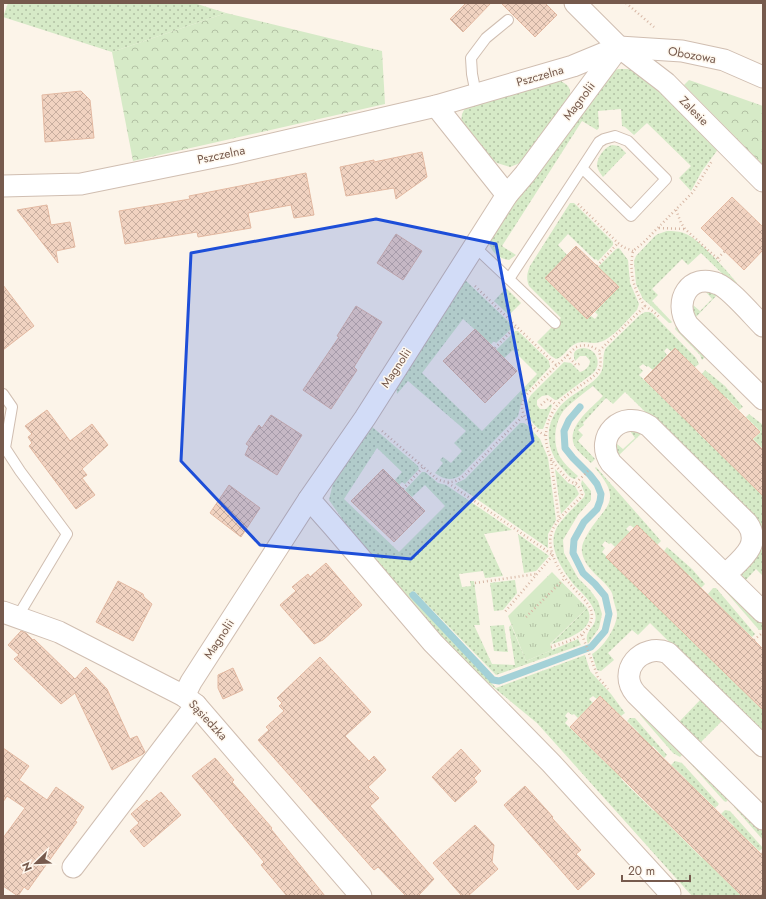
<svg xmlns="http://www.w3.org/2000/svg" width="766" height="899" font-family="Jost,sans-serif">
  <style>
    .grass { fill: url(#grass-dots) }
    .forest { fill: url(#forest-crowns) }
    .park { fill: url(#park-tufts) }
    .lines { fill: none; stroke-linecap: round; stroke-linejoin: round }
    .stream { stroke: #a4d1d7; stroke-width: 7 }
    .building { fill: url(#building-cross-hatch); stroke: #e3b9a2 }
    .lane-casing { stroke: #d0beb1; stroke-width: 12 }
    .street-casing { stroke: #d0beb1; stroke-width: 23 }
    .path { stroke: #d6b6a4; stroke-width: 2.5; stroke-dasharray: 1 3; stroke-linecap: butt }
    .lane { stroke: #fff; stroke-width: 10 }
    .street { stroke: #fff; stroke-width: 21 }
    .marked { fill: #1d4ed8; fill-opacity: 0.2; stroke: #1d4ed8; stroke-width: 3; stroke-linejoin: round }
    .labels { text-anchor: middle; stroke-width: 3; stroke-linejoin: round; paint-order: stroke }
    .street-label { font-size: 12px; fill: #765a4d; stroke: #fef8ef }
  </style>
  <defs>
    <pattern id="grass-dots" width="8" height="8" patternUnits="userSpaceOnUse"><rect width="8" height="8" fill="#d6eac7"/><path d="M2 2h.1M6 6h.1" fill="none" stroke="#b2c1a4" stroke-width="1.8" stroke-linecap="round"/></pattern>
    <pattern id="forest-crowns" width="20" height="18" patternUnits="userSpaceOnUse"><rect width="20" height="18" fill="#d6eac7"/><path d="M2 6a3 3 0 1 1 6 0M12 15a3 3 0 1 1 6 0" fill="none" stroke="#b2c1a4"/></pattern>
    <pattern id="park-tufts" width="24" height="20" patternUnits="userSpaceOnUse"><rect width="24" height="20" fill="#d6eac7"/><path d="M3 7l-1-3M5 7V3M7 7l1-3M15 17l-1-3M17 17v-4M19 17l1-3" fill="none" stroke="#b2c1a4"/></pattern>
    <pattern id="building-cross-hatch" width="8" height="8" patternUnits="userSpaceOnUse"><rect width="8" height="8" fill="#f1d3c1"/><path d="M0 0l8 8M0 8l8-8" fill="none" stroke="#c8ae9f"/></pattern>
  </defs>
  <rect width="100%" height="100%" fill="#fcf4e9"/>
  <!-- grass -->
  <g class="grass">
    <polygon points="8,3 194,3 226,13 112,52 3,17"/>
    <path d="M618,69H628L641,74L682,111L719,148L702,171L691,191L679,178L691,166L647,123L634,135L625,127L622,126L621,109L598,111L599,128L597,130L582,121L502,246L516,255L509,260C498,259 490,250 488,240L511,205L610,73Z"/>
    <path d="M562,80V82C570,85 571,91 570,98L544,134L520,163L510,167L497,163L486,154L461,123L462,114L467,104Z"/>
    <path d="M612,145L619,146L626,153L603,177C600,173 597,169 597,165C597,157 605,147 612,145Z"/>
    <path d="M570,203H574L613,242V245L598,261L596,259L595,260L568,234L558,245L567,255L545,278L587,319L591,316L595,319L598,315L595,312L619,287L598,267L616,249L619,248L628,260L630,283L639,304L637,310C628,319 612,339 600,342C592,345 584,340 575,344C568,347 564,357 556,359L551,356L537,342L561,318L529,286C526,278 527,273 530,266Z"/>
    <path d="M667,231C673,231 680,231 686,234C699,239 727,271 737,283L736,287L701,253L688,265L682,259L652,289L658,295L652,301L672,322L671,323H669L650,305L643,299L636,284L634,261L636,256L655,236L658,234Z"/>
    <path d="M463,278L512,325V328L496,343L494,341L491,344L463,319L422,373L482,431L537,374L513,350L504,358L496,350L515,331H518L547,359L549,361L550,367L523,396L518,416L461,475C452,481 444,480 435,473L443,463L440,460L443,457L451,463L462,451L454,443L466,431L408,381L397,394L396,386Z"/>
    <polygon points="506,288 521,303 509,315 494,301"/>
    <polygon points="707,291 718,294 695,318 690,308 693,305 700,311 712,299 706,292"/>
    <path d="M645,312H649L652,313L696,358L699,364L695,367L675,348L671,351L667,348L664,351L667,355L653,370L648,366L647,367L643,364L639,367L643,371L639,375L682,417L689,409L703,423L696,431L729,463L751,470L744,477L763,496V576L756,569L744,582L742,575L754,519L625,392L613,404L606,398L583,423L584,425L578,430L583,435L578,441L595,459L591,463C586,458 577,451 574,445C566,426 593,407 603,396L593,386C584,393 574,400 566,408C555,419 552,441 559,455C563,463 571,470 578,476L575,479C570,478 567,474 564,470C547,453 543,429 558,409C569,394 591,387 600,374C606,365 601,356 606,348L640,315Z"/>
    <polygon points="676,326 706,356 702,360 700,355 675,329"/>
    <path d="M583,348C597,348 603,365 592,374L557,400H555L548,395L542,396L537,400V405L540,409H546L551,404L552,406L543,429H539C528,420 522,408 531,395L564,362L571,363L580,372C585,371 590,366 590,361L586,356H580L575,361C572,352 575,349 583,348Z"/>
    <polygon points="705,370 725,386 743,407 739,410 727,398 719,406 706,393 713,385 702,374"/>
    <polygon points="749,414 763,425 763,449 753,439 761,432 746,417"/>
    <polygon points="520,423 524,423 527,425 540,439 548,458 556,520 548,534 548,548 455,484 465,479"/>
    <polygon points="370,425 418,466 419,469 405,484 402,482 399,485 395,480 402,472 377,448 344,499 399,552 445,506 425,485 412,497 405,490 422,472 425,472 438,483 446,485 512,530 484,534 503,576 485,578 483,571 459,574 462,587 471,586 470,581 474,581 480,625 474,625 492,664 515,665 509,627 511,625 526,661 578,639 581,645 496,675 414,591 410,594 496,688 585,655 590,671 611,694 625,713 621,716 600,696 597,699 593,696 589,699 593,703 578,718 574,714 572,715 568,712 565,716 568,719 565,723 607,764 615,757 629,771 621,779 654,811 659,807 674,821 669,825 702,858 706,854 721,868 717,872 742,896 692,896 537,723 436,640 380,573 329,500 333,483"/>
    <polygon points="630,431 643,432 617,457 615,446 617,444 623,449 635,438"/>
    <path d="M596,467L661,541L657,545L637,525L634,528L630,525L626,529L630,532L615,547L611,543L609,544L605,541L602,545L605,548L602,552L739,687L761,693L753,701L763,710V734L650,623L638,635L632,630L608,653L614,660L601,671L597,670L592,654C603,648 617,627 617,614C617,611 615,606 614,602C613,599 613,594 611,591C602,577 585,570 582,552C581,546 584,540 587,535C604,505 625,503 595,468Z"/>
    <polygon points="555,469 568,483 575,486 579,494 561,514"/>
    <path d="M582,480L591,491V500L578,515L563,540L564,553L578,578L590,590L598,601L602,614L599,628L588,644C582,629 599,628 595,613C592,602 583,594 575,586C563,571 546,547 557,527C564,516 575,507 584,497L585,494L581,484Z"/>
    <polygon points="518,534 549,556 536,571 524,573"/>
    <polygon points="667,547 692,569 705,584 701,588 689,575 681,583 668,570 675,562 664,551"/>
    <polygon points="515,580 517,593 503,610 494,611 490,583"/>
    <polygon points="722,583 763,624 763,629 761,630 759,630 721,586"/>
    <polygon points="713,588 716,588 755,634 752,637 737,623 729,630 715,617 723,609 708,594"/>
    <path d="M587,608C599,630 565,639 550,645Z"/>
    <polygon points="504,625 508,652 494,651 490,626"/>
    <polygon points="702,698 724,719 699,744 678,723"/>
    <polygon points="640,712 684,753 680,757 673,753 640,715"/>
    <polygon points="630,718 635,718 667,755 664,758 653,746 645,754 631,741 639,733 627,721"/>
    <polygon points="688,759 730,798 726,802 724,801 688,761"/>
    <polygon points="675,761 682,763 719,804 715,808 700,793 693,801 679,787 686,779 671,765"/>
    <polygon points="736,803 763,830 763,840 734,807"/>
    <polygon points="725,810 730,811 763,848 759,851 748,840 740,848 726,834 734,826 721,814"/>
  </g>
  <!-- forest -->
  <g class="forest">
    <polygon points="226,13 382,51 385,104 133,161 112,52"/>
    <polygon points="689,80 763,106 763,165 684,85"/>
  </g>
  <!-- park -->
  <polygon class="park" points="552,572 587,608 550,644 552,650 526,661 508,616"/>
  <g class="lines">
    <!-- stream -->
    <polyline class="stream" points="413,595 493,680 499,681 591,647 605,631 609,614 605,596 595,584 583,573 573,553 574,540 584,522 597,509 600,501 601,494 597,484 590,475 573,458 565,448 564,431 569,420 580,407"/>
  </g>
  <!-- building -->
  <g class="building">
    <polygon points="466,3 491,3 463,32 450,19"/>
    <polygon points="501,3 545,3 557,15 535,37"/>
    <polygon points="81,91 90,100 94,138 45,142 42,95"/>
    <polygon points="422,152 427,177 396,199 394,188 346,196 340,167 374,160 374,162"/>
    <polygon points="306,173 314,215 294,218 291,205 248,213 251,228 198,237 197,232 125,244 119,211 190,199 189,196"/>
    <polygon points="732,197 763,227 763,250 744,270 701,228"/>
    <polygon points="47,205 51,225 70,222 75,247 56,251 58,263 17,210"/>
    <polygon points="396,234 422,251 403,280 377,263"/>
    <polygon points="576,246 619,287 587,319 545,278"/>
    <polygon points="3,285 34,326 3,350"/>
    <polygon points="356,306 382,322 354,367 357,370 331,409 303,390 339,337 337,336"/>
    <polygon points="475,329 517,371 485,403 443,361"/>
    <polygon points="675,348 760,432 752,439 763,450 763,496 644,379"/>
    <polygon points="47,410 70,441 92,424 108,445 82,469 87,475 82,478 95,495 76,509 29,446 32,443 28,437 32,434 25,426"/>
    <polygon points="271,415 302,435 277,475 245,455 249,446 246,444 259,425 262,428"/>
    <polygon points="383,469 425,511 394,542 351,501"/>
    <polygon points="229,485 260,508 241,537 210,513"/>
    <polygon points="637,525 763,649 763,710 606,557"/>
    <polygon points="326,563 362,605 323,640 314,644 280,605 296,591 292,587 308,574 310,577"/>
    <polygon points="118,581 143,594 144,597 152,604 133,641 96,622"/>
    <polygon points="21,631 26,633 33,640 34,639 75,679 86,667 107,689 130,739 137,736 145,752 143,754 112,770 75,693 61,704 14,659 19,655 8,645"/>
    <polygon points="320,657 371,712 345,736 369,761 374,756 386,770 368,787 379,798 370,806 434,879 418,896 406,896 378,867 374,870 258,740 269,730 266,727 284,711 279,706 282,703 277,698"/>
    <polygon points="233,668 243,690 223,699 218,688 218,675"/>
    <polygon points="600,696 763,856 763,896 742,896 570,727"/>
    <polygon points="3,748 29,766 19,780 47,800 56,787 84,807 75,821 77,822 28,890 24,887 18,896 3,886 3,838 25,808 7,796 3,802"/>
    <polygon points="461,749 481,771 474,778 477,782 455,802 432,777"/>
    <polygon points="215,758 234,780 232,782 272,828 271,829 325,896 287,896 261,865 264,862 192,776"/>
    <polygon points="525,786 553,817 552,818 581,850 576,854 595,874 578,890 504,805"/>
    <polygon points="161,792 181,815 144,847 130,831 139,823 131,814 147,800 149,802"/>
    <polygon points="475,825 494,845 492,862 498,869 468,896 462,896 433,863"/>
  </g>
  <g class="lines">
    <!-- lane casing -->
    <g class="lane-casing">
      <g id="lane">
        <polyline points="476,94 472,74 471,58 486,38 508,20"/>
        <polyline points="474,246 509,279"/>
        <polyline points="555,323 509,279 582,168 631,216 666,179 628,141 615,136 604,139 599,142 582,168"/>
        <polyline points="3,394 12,407 5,448 20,471 67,534 18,616"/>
      </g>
    </g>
    <!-- street casing -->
    <g class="street-casing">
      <g id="street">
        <polyline points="575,3 619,47 666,83 763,181"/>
        <polyline points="436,106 507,195"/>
        <polyline points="3,186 81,184 229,154 436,106 573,66 619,47 682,51 724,60 763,77"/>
        <path d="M763,326C753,316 729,288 718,284C690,272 672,301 688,325L763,399"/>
        <polyline points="309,499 333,526 433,643 551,763 670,893"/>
        <path d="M725,575C740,560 763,545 747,523L649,426C622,408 593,437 611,463L763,612"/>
        <polyline points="3,612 59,632 184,696 196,705 361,896"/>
        <polyline points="184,696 191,682 309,499 365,418 507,195 525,174 619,47"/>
        <path d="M763,746L668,653C642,642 616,671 636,694L763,819"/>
        <polyline points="73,867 196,705"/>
      </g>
    </g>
    <!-- path -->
    <g class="path">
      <polyline points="626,3 654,27"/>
      <polyline points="578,204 618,243 623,247 633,251"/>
      <polyline points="676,210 681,223 685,229 720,261"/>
      <polyline points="659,228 685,229"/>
      <polyline points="718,258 725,251"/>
      <polyline points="597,266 618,243"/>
      <polyline points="475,286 556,365"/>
      <path d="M645,306C633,290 629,271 633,251L643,243L693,192L712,161"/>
      <polyline points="495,348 516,326"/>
      <polyline points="567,355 576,365 582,363"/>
      <polyline points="541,405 548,399 557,405"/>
      <path d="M382,431L437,479C448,484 456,483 465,475L524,415"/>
      <path d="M545,435C534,430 521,418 522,404C523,401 525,398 526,395L576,347C585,344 591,345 599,351"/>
      <polyline points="551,460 559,520"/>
      <polyline points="448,483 553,555 504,613"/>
      <polyline points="576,483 590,469"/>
      <polyline points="403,489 423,467"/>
      <polyline points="475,583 536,574"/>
      <polyline points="526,617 565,578"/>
      <polyline points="582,635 598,677 608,689"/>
      <polyline points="754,640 761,634"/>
      <path d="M551,647C559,644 576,640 582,634C589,628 594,619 591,610C587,600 576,592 570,584C559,572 547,550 551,534C555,520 570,508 580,498L582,494C580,486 576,484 570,481C566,478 561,472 557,467C540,446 543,418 563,399C573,389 587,383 597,373C602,366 601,359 599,351L645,306L654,312L660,318"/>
      <polyline points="761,854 763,853"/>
    </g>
    <!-- lane -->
    <use href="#lane" class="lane"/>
    <!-- street -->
    <use href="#street" class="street"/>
  </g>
  <!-- marked area -->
  <path class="marked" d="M376,219L496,244L533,441L411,559L260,545L181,461L191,253Z"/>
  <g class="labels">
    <!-- street labels -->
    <g class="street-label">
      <text transform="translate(692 55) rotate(10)" y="4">Obozowa</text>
      <text transform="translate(540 76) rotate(-16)" y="4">Pszczelna</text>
      <text transform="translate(579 101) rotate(-53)" y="4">Magnolii</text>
      <text transform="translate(694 111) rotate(45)" y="4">Zalesie</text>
      <text transform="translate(221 155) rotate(-12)" y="4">Pszczelna</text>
      <text transform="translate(396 368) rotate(-57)" y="4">Magnolii</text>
      <text transform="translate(219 639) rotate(-57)" y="4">Magnolii</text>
      <text transform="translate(208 720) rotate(47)" y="4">Sąsiedzka</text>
    </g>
  </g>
  <!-- border -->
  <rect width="766" height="899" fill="none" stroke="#765a4d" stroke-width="8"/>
  <!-- north arrow -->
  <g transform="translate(36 863) rotate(247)" stroke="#fef8ef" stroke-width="3" paint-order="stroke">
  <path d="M0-3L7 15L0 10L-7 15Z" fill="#765a4d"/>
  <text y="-6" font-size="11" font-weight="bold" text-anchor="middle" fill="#765a4d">N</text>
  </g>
  <!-- scale -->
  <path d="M622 875v6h68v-6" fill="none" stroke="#765a4d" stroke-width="2"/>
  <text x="628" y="875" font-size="12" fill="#765a4d" stroke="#fef8ef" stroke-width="3" paint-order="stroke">20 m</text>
</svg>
